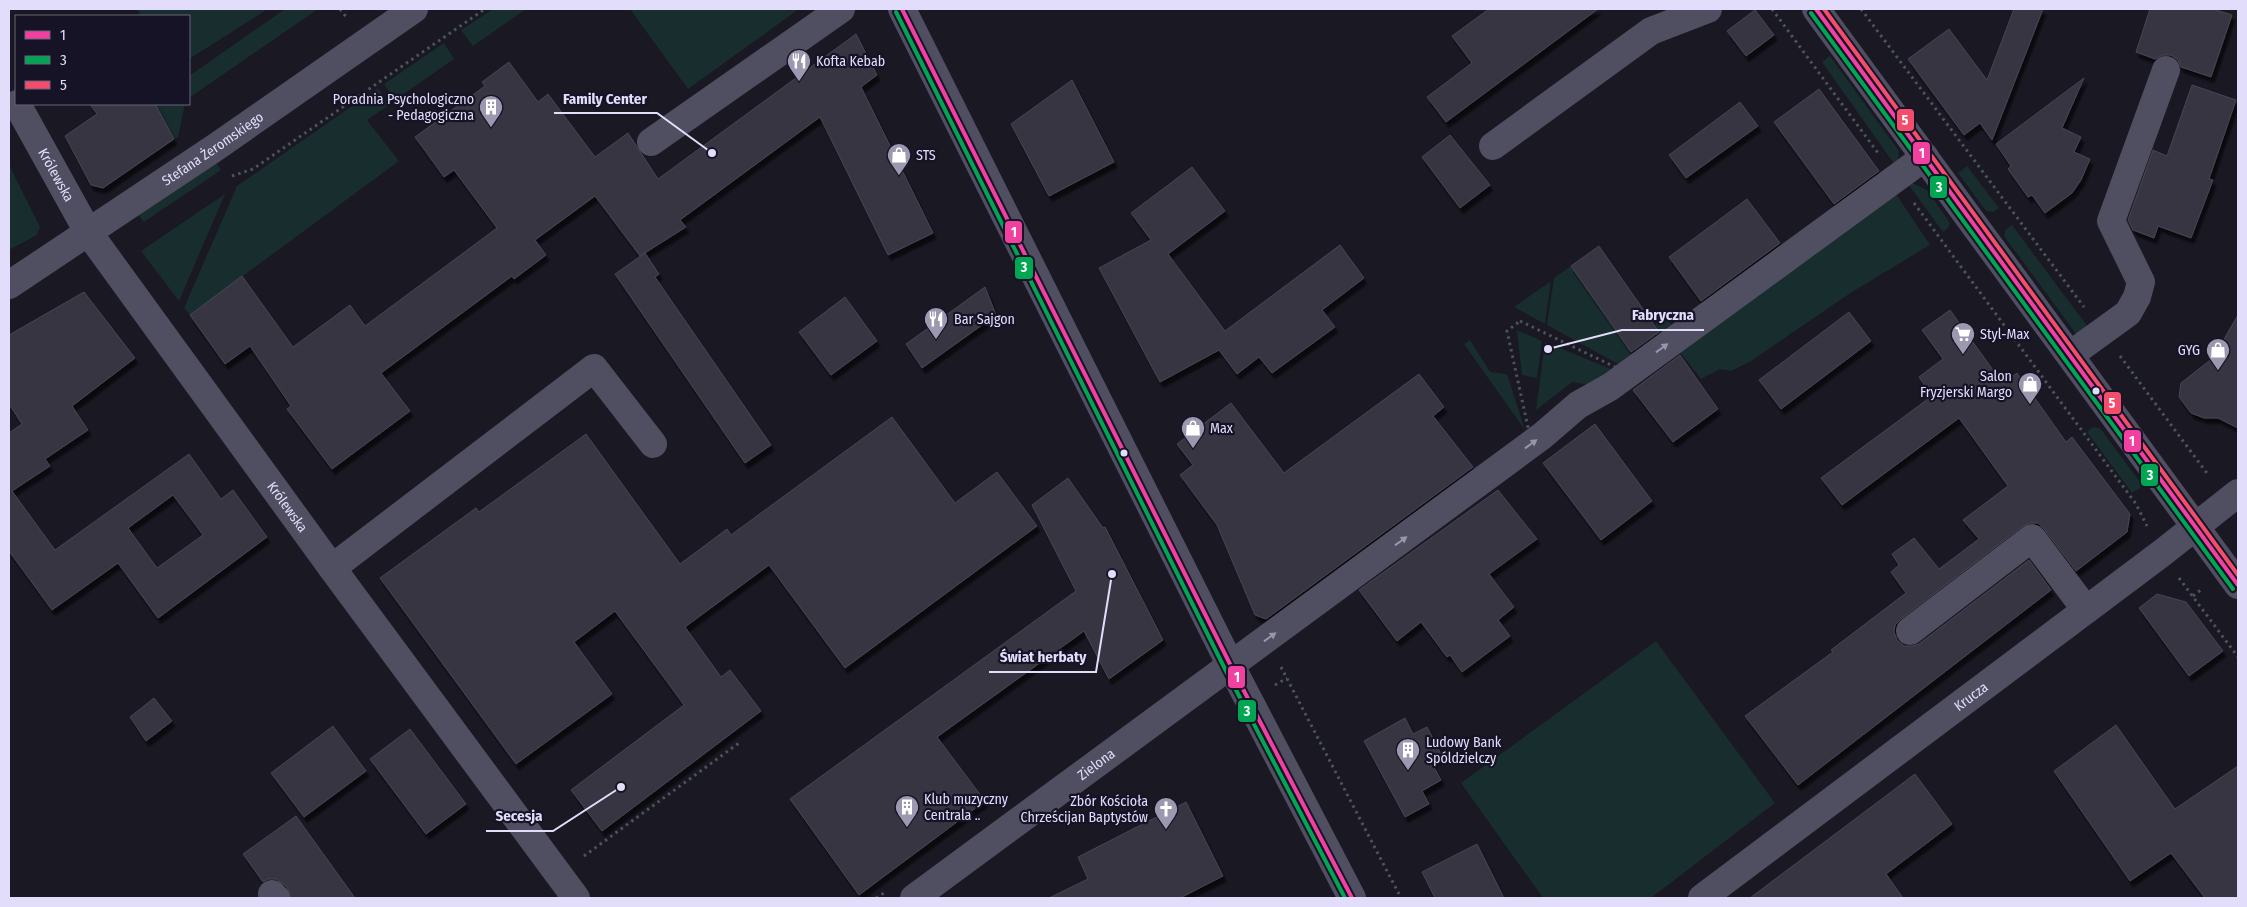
<svg xmlns="http://www.w3.org/2000/svg" width="2247" height="907" font-family="'Fira Sans Condensed',sans-serif">
  <style>
    .green { fill: #172d2e }
    .building { fill: #393643; stroke: #474454; fill-rule: evenodd; filter: url(#shadow) }
    .lines { fill: none; stroke-linecap: round; stroke-linejoin: round }
    .path { stroke: #4a545f; stroke-width: 3; stroke-dasharray: 2.5 4; stroke-linecap: butt }
    .minor { stroke: #504e61; stroke-width: 28 }
    .bus-1-casing { stroke: #171327; stroke-width: 8 }
    .bus-2-casing { stroke: #171327; stroke-width: 8 }
    .bus-3-casing { stroke: #171327; stroke-width: 8 }
    .bus-1 { stroke: #f240a1; stroke-width: 4 }
    .bus-2 { stroke: #00a651; stroke-width: 4 }
    .bus-3 { stroke: #f44d6c; stroke-width: 4 }
    .oneway { fill: #9896ae }
    .bus-dot { fill: #e1ddfb; stroke: #171327; stroke-width: 2 }
    .labels { text-anchor: middle; stroke-width: 4.5; stroke-linejoin: round; paint-order: stroke }
    .poi-label { font-size: 14px; fill: #e1ddfb; stroke: #171327; text-anchor: start }
    .street-label { font-size: 14px; fill: #e1ddfb; stroke: #171327 }
    .leader { fill: none; stroke: #e1ddfb; stroke-width: 2 }
    .callout-dot { fill: #e1ddfb; stroke: #171327; stroke-width: 2 }
    .callout-label { font-size: 15px; text-anchor: middle; font-weight: bold; fill: #e1ddfb; stroke: #171327; stroke-width: 4.5; stroke-linejoin: round; paint-order: stroke }
    .line-badge { stroke: #171327; stroke-width: 2 }
    .badge-label { font-size: 14px; text-anchor: middle; font-weight: bold; fill: #fff }
  </style>
  <defs>
    <filter id="shadow"><feDropShadow dx="3" dy="5.5" stdDeviation="1" flood-color="#0009"/></filter>
  </defs>
  <rect width="100%" height="100%" fill="#1a1822"/>
  <!-- green -->
  <g class="green">
    <polygon points="137,9 264,9 265,11 189,59 189,16 141,16"/>
    <polygon points="285,9 318,9 189,98 189,76"/>
    <polygon points="493,9 526,9 473,46 461,30"/>
    <polygon points="630,9 799,9 688,89"/>
    <polygon points="444,43 454,59 395,100 384,84"/>
    <polygon points="1830,56 1899,151 1898,160 1895,165 1822,62"/>
    <polygon points="378,88 389,105 367,120 399,161 190,315 184,308 237,186"/>
    <polygon points="155,104 185,104 178,137 174,139"/>
    <polygon points="208,163 217,164 221,170 144,222 137,213"/>
    <polygon points="9,165 40,227 37,235 9,250"/>
    <polygon points="1967,166 1999,208 1993,212 1986,211 1958,173"/>
    <polygon points="1912,183 1927,190 1950,223 1948,228 1943,232 1908,184"/>
    <polygon points="225,194 179,301 141,251"/>
    <polygon points="1896,194 1930,245 1852,292 1751,361 1731,371 1720,369 1701,379 1679,351"/>
    <polygon points="2012,225 2091,331 2083,336 2076,334 2004,236 2006,229"/>
    <polygon points="1571,266 1626,345 1666,317 1672,325 1618,364 1547,325 1554,278"/>
    <polygon points="1551,281 1545,324 1514,307"/>
    <polygon points="1517,330 1542,341 1537,378 1522,375"/>
    <polygon points="1470,340 1490,372 1507,374 1525,430 1464,344"/>
    <polygon points="1545,342 1611,369 1590,385 1572,382 1536,410"/>
    <polygon points="2093,427 2100,428 2143,486 2132,493 2087,432"/>
    <polygon points="1656,641 1775,803 1651,898 1543,898 1461,783"/>
  </g>
  <!-- building -->
  <g class="building">
    <polygon points="1489,9 1598,9 1446,122 1427,97 1472,63 1452,36"/>
    <polygon points="2014,9 2043,9 1992,140 1980,123 1964,135 1908,59 1949,29 1987,80"/>
    <polygon points="2150,9 2213,9 2232,15 2211,77 2181,67 2178,60 2171,55 2163,55 2155,59 2136,52"/>
    <polygon points="1755,10 1774,35 1746,56 1727,31"/>
    <polygon points="856,34 877,75 861,87 933,233 888,255 820,117 680,220 686,227 640,256 595,196 535,240 546,255 514,279 512,276 381,373 410,411 332,469 287,409 291,406 250,346 225,364 190,315 242,276 293,347 350,305 365,326 497,228 454,170 444,177 415,137 485,86 482,82 509,62 538,102 548,94 595,157 628,133 658,179"/>
    <polygon points="2084,78 2062,128 2081,137 2074,152 2090,159 2081,180 2072,193 2045,213 2032,195 2028,197 2008,169 2011,166 1996,144"/>
    <polygon points="1072,80 1114,162 1049,196 1011,124"/>
    <polygon points="2192,85 2236,100 2209,179 2213,180 2191,238 2158,226 2154,238 2133,230 2128,220 2153,150 2167,156"/>
    <polygon points="1819,89 1879,171 1834,204 1774,122"/>
    <polygon points="1740,102 1758,126 1686,178 1669,155"/>
    <polygon points="90,104 155,104 174,139 103,188 91,185 65,136 97,114"/>
    <polygon points="1450,135 1490,185 1460,208 1422,157"/>
    <polygon points="1192,167 1225,211 1168,254 1225,331 1340,245 1364,278 1322,310 1335,327 1272,373 1259,357 1237,374 1219,350 1160,382 1099,268 1151,240 1131,213"/>
    <polygon points="1747,199 1780,243 1701,301 1669,257"/>
    <polygon points="1599,246 1659,332 1631,352 1571,266"/>
    <polygon points="645,253 659,274 655,277 771,445 745,463 615,274"/>
    <polygon points="985,287 996,315 922,368 906,344"/>
    <path d="M84,292L135,358L72,406L88,430L45,459L50,466L12,491L55,550L189,454L221,499L233,490L267,537L158,618L118,563L52,610L9,551V433L22,424L9,404V335ZM173,495L203,535L157,568L128,528Z"/>
    <polygon points="845,297 877,341 831,375 799,332"/>
    <polygon points="1950,310 2003,384 2017,373 2066,442 2072,437 2130,514 2127,532 2076,571 2044,529 2038,523 2030,523 2023,526 1901,619 1895,625 1894,632 1897,640 1904,646 1912,646 1919,644 2029,560 2051,590 1798,785 1745,716 1833,652 1831,650 1906,593 1891,572 1899,565 1892,554 1914,538 1939,569 1979,539 1963,520 2008,486 1959,418 1842,505 1821,478 1932,396 1919,377 1943,359 1922,330"/>
    <polygon points="1849,312 1871,341 1781,409 1759,380"/>
    <polygon points="2238,315 2238,428 2218,418 2204,418 2191,413 2179,397 2181,383 2213,358"/>
    <polygon points="1680,355 1718,409 1673,442 1633,390"/>
    <polygon points="1419,374 1444,407 1433,416 1473,467 1266,619 1255,615 1217,525 1180,475 1193,465 1177,444 1231,403 1284,473"/>
    <polygon points="892,417 955,503 997,472 1037,526 845,668 769,565 685,627 721,677 730,670 761,711 602,831 571,790 684,705 615,611 574,642 612,694 516,764 380,578 476,508 479,512 586,434 680,564 727,529 731,535"/>
    <polygon points="1595,424 1652,501 1601,540 1543,463"/>
    <polygon points="1068,478 1103,528 1105,527 1163,640 1109,679 1084,631 937,737 985,801 859,895 790,799 1076,591 1032,505"/>
    <polygon points="1498,490 1537,539 1489,574 1514,607 1498,620 1510,636 1462,672 1450,655 1447,657 1421,622 1397,641 1359,590"/>
    <polygon points="2157,594 2186,602 2223,651 2189,676 2139,608"/>
    <polygon points="154,698 172,721 146,741 130,717"/>
    <polygon points="1405,718 1413,734 1427,727 1442,756 1431,762 1441,780 1422,791 1429,804 1405,817 1364,741"/>
    <polygon points="2116,725 2175,809 2238,766 2238,898 2205,898 2171,853 2130,881 2054,771"/>
    <polygon points="333,726 366,771 304,817 271,773"/>
    <polygon points="410,729 466,804 426,834 370,759"/>
    <polygon points="1915,774 1952,824 1886,874 1903,898 1750,898"/>
    <polygon points="1186,802 1223,876 1180,898 1049,898 1088,879 1078,857"/>
    <polygon points="296,816 355,898 291,898 287,887 276,879 268,879 263,882 243,854"/>
    <polygon points="1477,844 1504,898 1435,898 1422,872"/>
  </g>
  <g class="lines">
    <!-- path -->
    <g class="path">
      <polyline points="340,9 347,18"/>
      <polyline points="1772,9 1878,153"/>
      <polyline points="1861,9 2084,307"/>
      <polyline points="232,176 253,169 485,9"/>
      <polyline points="1914,203 2136,504 2147,526"/>
      <polygon points="1520,321 1617,368 1529,432 1507,331"/>
      <polyline points="2120,356 2209,476"/>
      <polyline points="2179,578 2238,657"/>
      <polyline points="2193,596 2202,589"/>
      <polyline points="1281,667 1401,898"/>
      <polyline points="1275,685 1287,678"/>
      <polyline points="584,856 739,743"/>
      <polyline points="876,898 884,893"/>
    </g>
    <!-- minor -->
    <g class="minor">
      <polyline points="902,9 1231,666 1352,898"/>
      <polyline points="1816,9 2238,585"/>
      <path id="s1" d="M17,104L88,232L332,568L576,898"/>
      <polyline points="651,142 841,9"/>
      <polyline points="1493,146 1651,31 1708,9"/>
      <path id="s2" d="M9,285L216,147L414,9"/>
      <polyline points="2070,355 2128,313 2137,297 2141,282 2111,221 2166,70"/>
      <polyline points="332,568 594,368 653,444"/>
      <polyline points="1910,631 2032,538 2086,610"/>
      <polyline points="272,894 276,898"/>
      <path id="s3" d="M914,898L1542,436L1578,405L1610,387L1925,157"/>
      <path id="s4" d="M1702,898L2162,553L2238,493"/>
    </g>
    <!-- bus-1 casing -->
    <g class="bus-1-casing">
      <g id="bus-1">
        <polyline points="902,9 1231,666 1352,898"/>
        <polyline points="1816,9 2238,585"/>
      </g>
    </g>
    <!-- bus-2 casing -->
    <g class="bus-2-casing">
      <g id="bus-2">
        <polyline points="896,12 1225,669 1345,898"/>
        <polyline points="1811,13 2233,589"/>
      </g>
    </g>
    <!-- bus-3 casing -->
    <g class="bus-3-casing">
      <polyline id="bus-3" points="1824,9 2238,575"/>
    </g>
    <!-- bus-1 -->
    <use href="#bus-1" class="bus-1"/>
    <!-- bus-2 -->
    <use href="#bus-2" class="bus-2"/>
    <!-- bus-3 -->
    <use href="#bus-3" class="bus-3"/>
  </g>
  <!-- one-way arrows -->
  <defs><path id="oneway-solid" d="M-6-.8H1V-3.2L6.5 0L1 3.2V.8H-6Z" transform="scale(1.25)"/></defs>
  <g class="oneway">
    <use href="#oneway-solid" transform="translate(1662 348) rotate(-36)"/>
    <use href="#oneway-solid" transform="translate(1531 444) rotate(-36)"/>
    <use href="#oneway-solid" transform="translate(1401 541) rotate(-36)"/>
    <use href="#oneway-solid" transform="translate(1270 637) rotate(-36)"/>
  </g>
  <!-- icons -->
  <defs>
    <g id="restaurant-pin" transform="scale(1.25)"><path d="M0 17L-7.5 6A9.5 9.5 0 1 1 7.5 6Z" fill="#9b98af" stroke="#171327"/><path d="M-5-6h1v4h1v-4h1v4h1v-4h1v5L-1.5 .5V6h-2V.5L-5-1ZM5-6V6H3V1.5H1.5Q1.5-4 5-6Z" fill="#fff"/></g>
    <g id="building-pin" transform="scale(1.25)"><path d="M0 17L-7.5 6A9.5 9.5 0 1 1 7.5 6Z" fill="#9b98af" stroke="#171327"/><path d="M-4-6H4V6H1V3H-1V6H-4ZM-2.5-4.3h1.7v1.8h-1.7ZM.8-4.3h1.7v1.8H.8ZM-2.5-1h1.7V.8h-1.7ZM.8-1h1.7V.8H.8Z" fill="#fff"/></g>
    <g id="shop-pin" transform="scale(1.25)"><path d="M0 17L-7.5 6A9.5 9.5 0 1 1 7.5 6Z" fill="#9b98af" stroke="#171327"/><path d="M-5-2.5h2.3a2.7 3.5 0 0 1 5.4 0H5L5.5 6h-11ZM-1.5-2.5h3a1.5 2.3 0 0 0-3 0Z" fill="#fff"/></g>
    <g id="supermarket-pin" transform="scale(1.25)"><path d="M0 17L-7.5 6A9.5 9.5 0 1 1 7.5 6Z" fill="#9b98af" stroke="#171327"/><path d="M-6-5.5h2.5l.6 2H6L4.5 2H-2.5L-4.4-4H-6ZM-1.5 3.2a1.3 1.3 0 1 0 .1 0ZM3 3.2a1.3 1.3 0 1 0 .1 0Z" fill="#fff"/></g>
    <g id="church-pin" transform="scale(1.25)"><path d="M0 17L-7.5 6A9.5 9.5 0 1 1 7.5 6Z" fill="#9b98af" stroke="#171327"/><path d="M-1.2-6h2.4v3.5h3.3v2.4h-3.3V6h-2.4V-.1h-3.3v-2.4h3.3Z" fill="#fff"/></g>
  </defs>
  <g fill-rule="evenodd">
    <use href="#restaurant-pin" x="799" y="61"/>
    <use href="#building-pin" x="491" y="107"/>
    <use href="#shop-pin" x="899" y="155"/>
    <use href="#restaurant-pin" x="936" y="319"/>
    <use href="#supermarket-pin" x="1963" y="334"/>
    <use href="#shop-pin" x="2218" y="350"/>
    <use href="#shop-pin" x="2030" y="384"/>
    <use href="#shop-pin" x="1193" y="428"/>
    <use href="#building-pin" x="1408" y="750"/>
    <use href="#building-pin" x="907" y="807"/>
    <use href="#church-pin" x="1166" y="809"/>
  </g>
  <!-- markers -->
  <g class="bus-dot">
    <circle cx="2096" cy="391" r="4.5"/>
    <circle cx="1124" cy="453" r="4.5"/>
  </g>
  <g class="labels">
    <!-- poi labels -->
    <g class="poi-label">
      <text x="816" y="66">Kofta Kebab</text>
      <text x="474" y="104" text-anchor="end">Poradnia Psychologiczno<tspan x="474" dy="16">- Pedagogiczna</tspan></text>
      <text x="916" y="160">STS</text>
      <text x="954" y="324">Bar Sajgon</text>
      <text x="1980" y="339">Styl-Max</text>
      <text x="2200" y="355" text-anchor="end">GYG</text>
      <text x="2012" y="381" text-anchor="end">Salon<tspan x="2012" dy="16">Fryzjerski Margo</tspan></text>
      <text x="1210" y="433">Max</text>
      <text x="1426" y="747">Ludowy Bank<tspan x="1426" dy="16">Spóldzielczy</tspan></text>
      <text x="924" y="804">Klub muzyczny<tspan x="924" dy="16">Centrala ..</tspan></text>
      <text x="1148" y="806" text-anchor="end">Zbór Kościoła<tspan x="1148" dy="16">Chrześcijan Baptystów</tspan></text>
    </g>
    <!-- street labels -->
    <g class="street-label">
      <text dy="5" stroke="none"><textPath href="#s2" startOffset="245">Stefana Żeromskiego</textPath></text>
      <text dy="5" stroke="none"><textPath href="#s1" startOffset="81">Królewska</textPath></text>
      <text dy="5" stroke="none"><textPath href="#s1" startOffset="486">Królewska</textPath></text>
      <text dy="5" stroke="none"><textPath href="#s4" startOffset="336">Krucza</textPath></text>
      <text dy="5" stroke="none"><textPath href="#s3" startOffset="226">Zielona</textPath></text>
    </g>
  </g>
  <!-- callouts -->
  <path class="leader" d="M712 153L657 113H554M1548 349L1622 330H1704M1112 574L1096 672H989M621 787L553 831H486"/>
  <g class="callout-dot">
    <circle cx="712" cy="153" r="5"/>
    <circle cx="1548" cy="349" r="5"/>
    <circle cx="1112" cy="574" r="5"/>
    <circle cx="621" cy="787" r="5"/>
  </g>
  <g class="callout-label">
    <text x="605" y="104">Family Center</text>
    <text x="1663" y="320">Fabryczna</text>
    <text x="1043" y="662">Świat herbaty</text>
    <text x="519" y="821">Secesja</text>
  </g>
  <g class="line-badge">
    <rect x="1896" y="108" width="19" height="24" rx="5" fill="#f44d6c"/>
    <rect x="1912" y="141" width="19" height="24" rx="5" fill="#f240a1"/>
    <rect x="1929" y="175" width="19" height="24" rx="5" fill="#00a651"/>
    <rect x="1004" y="220" width="19" height="24" rx="5" fill="#f240a1"/>
    <rect x="1014" y="256" width="20" height="24" rx="5" fill="#00a651"/>
    <rect x="2103" y="391" width="19" height="24" rx="5" fill="#f44d6c"/>
    <rect x="2123" y="429" width="19" height="24" rx="5" fill="#f240a1"/>
    <rect x="2140" y="463" width="19" height="24" rx="5" fill="#00a651"/>
    <rect x="1227" y="665" width="19" height="24" rx="5" fill="#f240a1"/>
    <rect x="1237" y="699" width="20" height="24" rx="5" fill="#00a651"/>
  </g>
  <g class="badge-label">
    <text x="1905" y="125">5</text>
    <text x="1922" y="158">1</text>
    <text x="1939" y="192">3</text>
    <text x="1014" y="237">1</text>
    <text x="1024" y="272">3</text>
    <text x="2112" y="408">5</text>
    <text x="2132" y="446">1</text>
    <text x="2150" y="480">3</text>
    <text x="1237" y="682">1</text>
    <text x="1247" y="716">3</text>
  </g>
  <!-- border -->
  <rect width="2247" height="907" fill="none" stroke="#e1ddfb" stroke-width="20"/>
  <!-- legend -->
  <rect x="15" y="15" width="175" height="90" fill="#171327" stroke="#68647c"/>
  <rect x="25" y="31" width="25" height="8" fill="#f240a1" stroke="#68647c"/>
  <text x="60" y="40" font-size="15" fill="#e1ddfb">1</text>
  <rect x="25" y="56" width="25" height="8" fill="#00a651" stroke="#68647c"/>
  <text x="60" y="65" font-size="15" fill="#e1ddfb">3</text>
  <rect x="25" y="81" width="25" height="8" fill="#f44d6c" stroke="#68647c"/>
  <text x="60" y="90" font-size="15" fill="#e1ddfb">5</text>
</svg>
